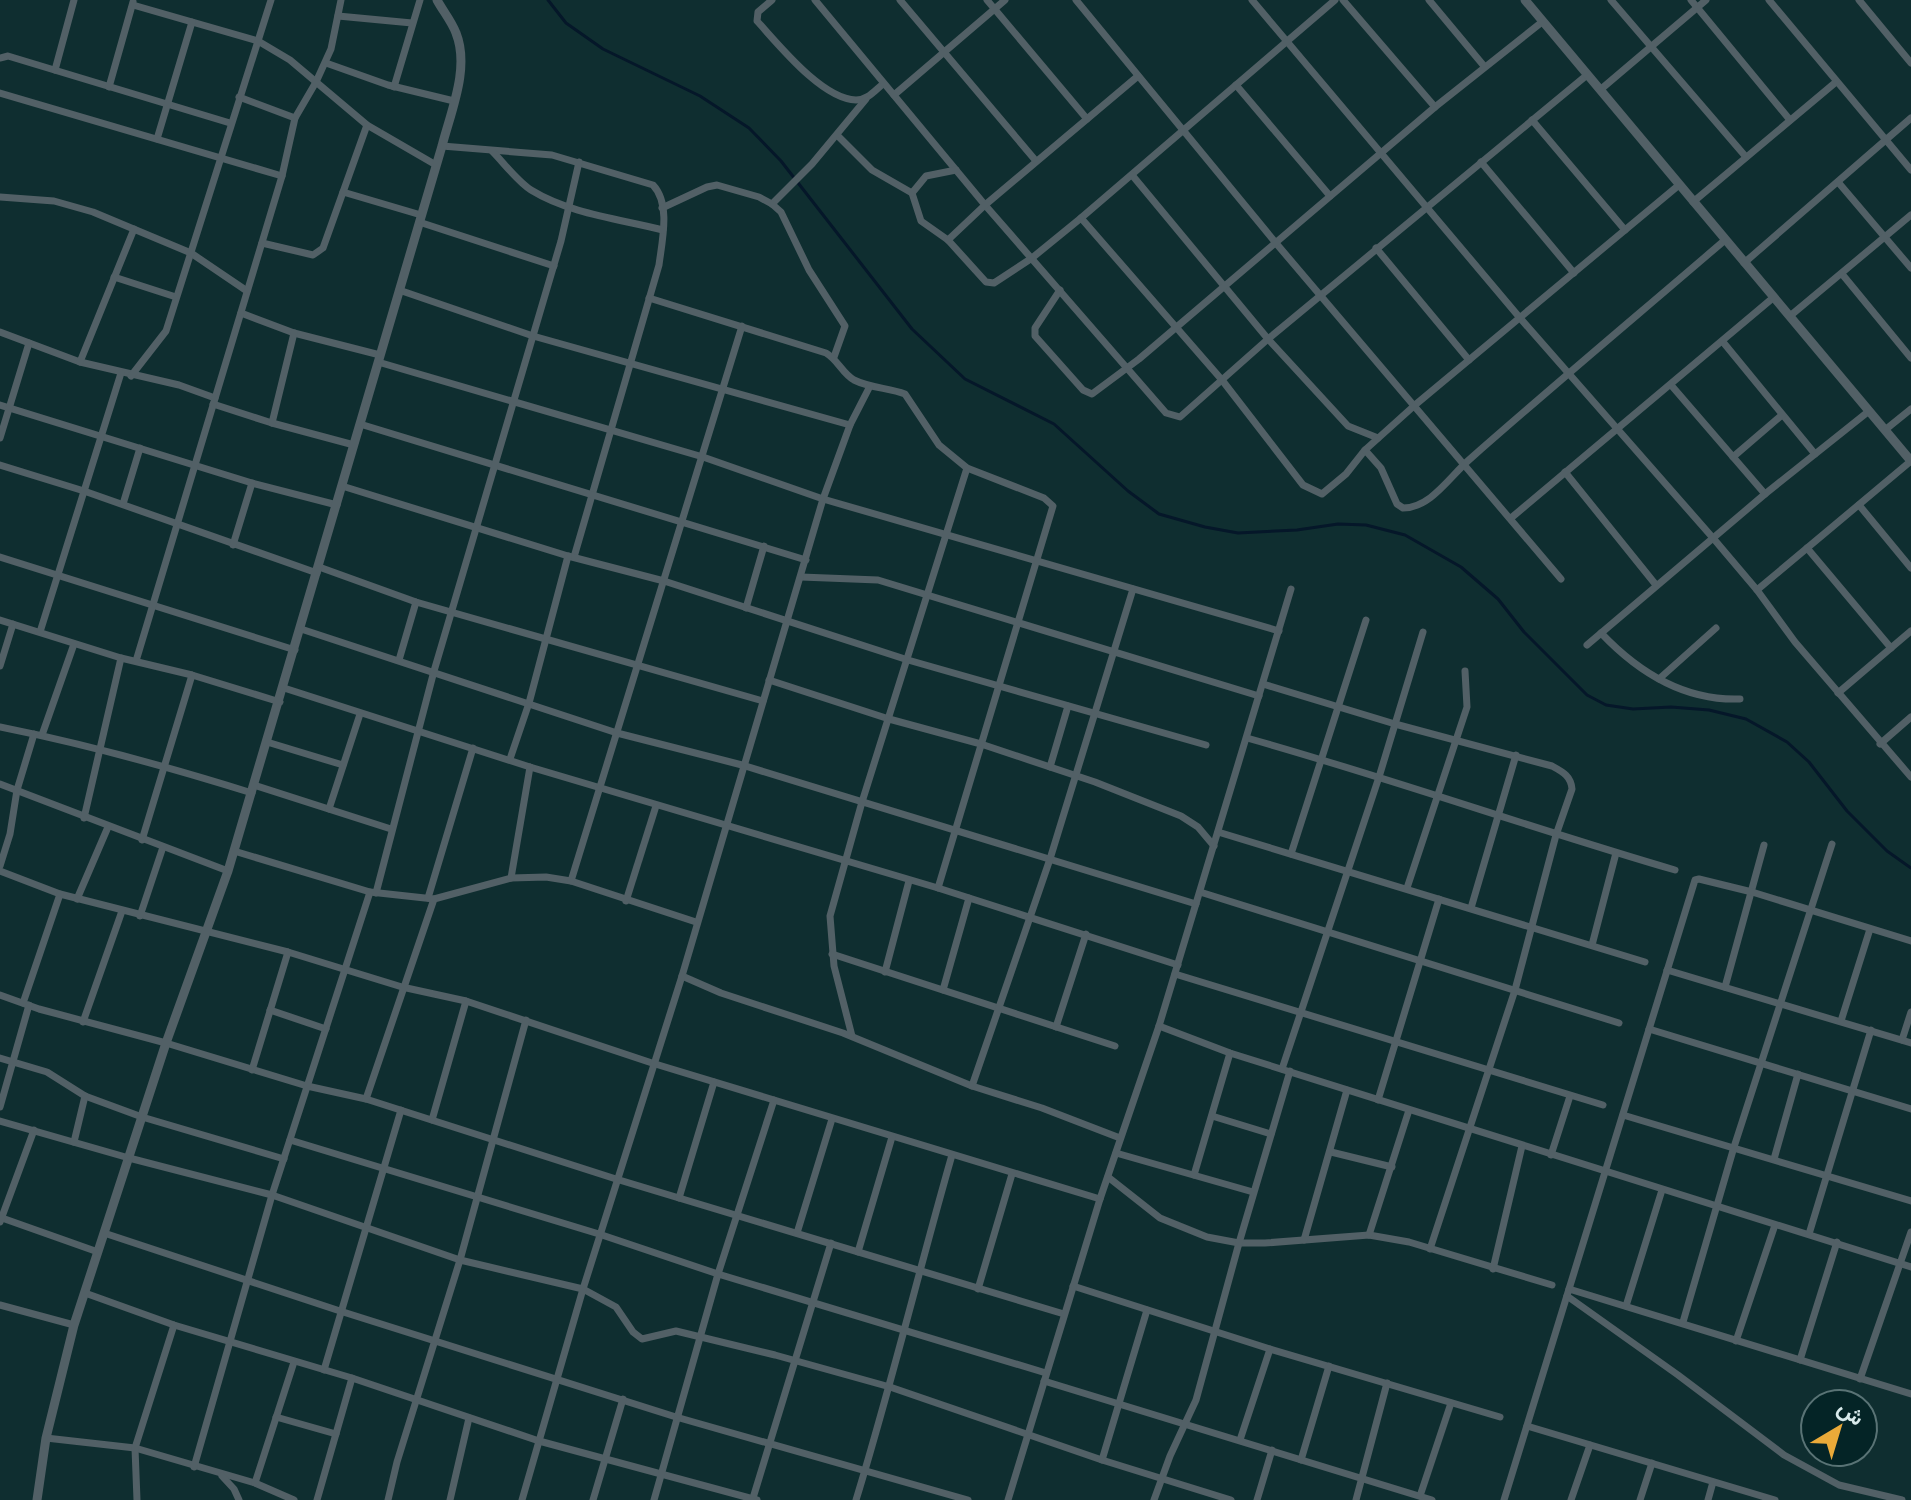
<svg xmlns="http://www.w3.org/2000/svg" width="1911" height="1500" font-family="'DM Sans',Vazirmatn,sans-serif">
  <style>
    .lines { fill: none; stroke-linecap: round; stroke-linejoin: round }
    .stream { stroke: #051729; stroke-width: 3 }
    .minor { stroke: #526066; stroke-width: 7 }
    .tertiary { stroke: #526066; stroke-width: 9 }
  </style>
  <rect width="100%" height="100%" fill="#0f2e30"/>
  <g class="lines">
    <!-- stream -->
    <polyline class="stream" points="548,0 566,23 603,49 700,96 749,128 781,161 912,329 965,379 1054,424 1128,491 1159,514 1205,527 1238,533 1297,530 1338,524 1366,525 1405,535 1461,567 1498,599 1524,632 1587,695 1606,705 1633,709 1671,707 1709,710 1746,719 1787,742 1809,762 1847,811 1887,851 1911,868"/>
    <!-- minor -->
    <g class="minor">
      <path d="M772,0L758,12L757,21C779,45 822,99 856,100C868,100 875,90 883,84"/>
      <polyline points="815,0 985,205 1166,413 1180,417 1268,339 1587,75"/>
      <polyline points="900,0 1036,161"/>
      <polyline points="987,0 1087,119"/>
      <polyline points="1076,0 1275,242 1561,579"/>
      <polyline points="1252,0 1520,318 1713,538 1757,590 1795,642 1911,777"/>
      <polyline points="1343,0 1435,107"/>
      <polyline points="1429,0 1484,66"/>
      <polyline points="1611,0 1746,157"/>
      <polyline points="1691,0 1790,120"/>
      <polyline points="1769,0 1911,170"/>
      <polyline points="1859,0 1911,63"/>
      <polyline points="133,5 258,41 290,60 367,125 436,165"/>
      <polyline points="338,16 412,23"/>
      <polyline points="0,58 8,56 230,123"/>
      <polyline points="326,63 388,85 454,101"/>
      <polyline points="55,70 74,0"/>
      <polyline points="1236,85 1330,196"/>
      <polyline points="109,87 133,2"/>
      <polyline points="394,87 420,0"/>
      <polyline points="1600,90 1706,0"/>
      <polyline points="0,93 282,176"/>
      <polyline points="894,95 1005,0"/>
      <polyline points="239,97 295,118"/>
      <polyline points="1532,120 1625,230"/>
      <polyline points="837,135 872,170 912,193 921,221 948,240 986,282 994,283 1032,258 1081,218 1335,0"/>
      <polyline points="157,139 192,22"/>
      <path d="M442,146L552,155L653,185C671,204 662,241 659,265L574,557"/>
      <path d="M492,151C504,163 517,181 531,190C570,214 620,219 663,230"/>
      <polyline points="1481,162 1574,273"/>
      <polyline points="1132,175 1268,339 1348,426 1378,438"/>
      <polyline points="1838,182 1911,268"/>
      <polyline points="343,192 421,215"/>
      <polyline points="912,193 926,176 956,170"/>
      <polyline points="0,197 54,201 93,212 191,253 247,291"/>
      <polyline points="1693,202 1836,82"/>
      <polyline points="772,204 812,164 866,99"/>
      <polyline points="662,208 707,187 717,185 759,197 772,204 781,212 809,270 845,326 834,357"/>
      <polyline points="1081,218 1222,380 1303,485 1322,494 1346,474 1365,450 1415,405 1679,185"/>
      <polyline points="419,222 554,266"/>
      <polyline points="948,240 985,205 1138,76"/>
      <polyline points="262,243 313,255 323,248 367,125"/>
      <polyline points="1376,248 1469,360"/>
      <polyline points="1744,263 1911,118"/>
      <polyline points="1842,274 1911,358"/>
      <polyline points="114,277 176,297"/>
      <polyline points="399,290 533,336 850,425"/>
      <polyline points="1060,290 1035,328 1035,336 1083,390 1092,394 1139,359 1435,107 1542,22"/>
      <path d="M649,298L826,353C838,360 842,373 854,380C870,388 889,388 905,394L939,445L967,468L1044,498L1053,506L938,888"/>
      <polyline points="241,313 294,333 380,355"/>
      <polyline points="1790,316 1911,215"/>
      <polyline points="0,332 80,362 179,385 215,398"/>
      <polyline points="1723,342 1815,454"/>
      <polyline points="80,362 134,229"/>
      <polyline points="378,362 703,457 823,499 1279,631"/>
      <polyline points="131,376 166,331 271,0"/>
      <polyline points="1671,385 1765,494"/>
      <polyline points="213,404 272,423 354,445"/>
      <polyline points="0,405 252,483 337,505"/>
      <polyline points="272,423 294,333"/>
      <polyline points="360,424 806,560"/>
      <polyline points="1885,430 1911,409"/>
      <polyline points="0,438 29,343"/>
      <path d="M1365,450L1381,468L1397,504L1403,508C1431,508 1450,476 1470,459C1554,385 1640,313 1725,240"/>
      <polyline points="1733,457 1782,415"/>
      <polyline points="0,465 84,491 317,573"/>
      <polyline points="1565,472 1656,585"/>
      <polyline points="342,486 568,556 664,581 908,660 1206,745"/>
      <polyline points="123,504 140,448"/>
      <polyline points="1859,505 1911,568"/>
      <polyline points="1511,518 1774,297"/>
      <polyline points="233,545 252,483"/>
      <polyline points="1807,548 1891,648"/>
      <polyline points="0,557 295,650"/>
      <polyline points="319,567 416,602 763,701"/>
      <polyline points="801,577 878,580 1259,696"/>
      <polyline points="1757,590 1911,461"/>
      <polyline points="746,608 764,546"/>
      <polyline points="0,620 121,658 192,675 280,702"/>
      <polyline points="301,629 617,733 742,765 1196,904"/>
      <polyline points="40,632 121,373"/>
      <path d="M1601,633C1638,672 1685,701 1740,699"/>
      <polyline points="1587,645 1765,494 1869,411"/>
      <polyline points="399,660 416,602"/>
      <polyline points="136,661 282,176 295,118 316,82 331,49 341,0"/>
      <polyline points="0,666 13,624"/>
      <polyline points="1659,679 1716,628"/>
      <polyline points="769,680 889,719 981,744 1095,782 1181,816 1198,827 1214,846"/>
      <path d="M1263,684L1395,724L1552,766C1563,772 1571,776 1572,789L1556,835L1515,990L1430,1249"/>
      <polyline points="284,688 530,767 938,888 1178,965"/>
      <polyline points="1838,693 1911,631"/>
      <path d="M0,727C85,744 169,767 252,793"/>
      <polyline points="42,735 74,644"/>
      <path d="M1247,738C1390,778 1531,828 1675,870"/>
      <polyline points="267,742 343,765"/>
      <polyline points="1880,744 1911,717"/>
      <polyline points="510,759 529,703 568,556"/>
      <polyline points="1050,767 1068,706"/>
      <polyline points="0,784 228,871"/>
      <polyline points="254,785 391,829"/>
      <polyline points="329,809 360,714"/>
      <polyline points="84,818 121,658"/>
      <polyline points="1218,832 1645,962"/>
      <polyline points="142,840 192,675"/>
      <polyline points="234,851 370,892 434,899 511,878 546,877 571,881 696,922"/>
      <polyline points="1291,854 1366,620"/>
      <polyline points="0,866 10,834 17,790 34,734"/>
      <polyline points="0,871 60,894 288,952 402,987 466,1001 652,1063 1100,1199"/>
      <polyline points="511,878 530,767"/>
      <polyline points="571,881 742,326"/>
      <polyline points="1407,888 1467,707 1465,671"/>
      <polyline points="1200,892 1619,1023"/>
      <polyline points="376,893 434,671 561,241 579,162"/>
      <polyline points="428,898 473,748"/>
      <polyline points="77,899 108,827"/>
      <polyline points="626,901 656,806"/>
      <polyline points="1471,908 1516,755"/>
      <polyline points="140,916 163,847"/>
      <polyline points="1592,945 1616,853"/>
      <polyline points="832,954 1115,1046"/>
      <polyline points="1667,970 1911,1043"/>
      <polyline points="885,972 909,881"/>
      <polyline points="1175,974 1603,1105"/>
      <polyline points="682,976 721,993 843,1033 972,1086 1042,1108 1120,1138"/>
      <polyline points="1725,987 1764,845"/>
      <polyline points="943,990 969,898"/>
      <polyline points="0,995 39,1009 166,1043 307,1086 366,1099 616,1179 1064,1314"/>
      <polyline points="23,1003 60,894"/>
      <polyline points="270,1010 326,1029"/>
      <polyline points="1841,1021 1870,929"/>
      <polyline points="83,1022 122,911"/>
      <polyline points="1159,1026 1230,1053 1911,1267"/>
      <polyline points="1056,1027 1086,934"/>
      <polyline points="1649,1029 1911,1109"/>
      <polyline points="852,1036 834,966 830,916 862,802 967,468"/>
      <polyline points="1902,1040 1911,1012"/>
      <polyline points="0,1058 47,1072 85,1096 142,1117 284,1159"/>
      <polyline points="1282,1069 1379,777 1423,632"/>
      <polyline points="252,1070 288,952"/>
      <polyline points="972,1086 1050,859 1133,589"/>
      <polyline points="366,1099 434,899"/>
      <polyline points="1378,1100 1439,899"/>
      <polyline points="0,1107 29,1005"/>
      <polyline points="1623,1115 1911,1201"/>
      <polyline points="1212,1116 1271,1134"/>
      <polyline points="432,1120 466,1001"/>
      <polyline points="0,1121 129,1158 272,1195 460,1260 583,1289 616,1307 633,1332 642,1339 676,1331 775,1355 890,1387 1102,1460 1231,1500"/>
      <polyline points="290,1140 599,1234 718,1274 1046,1373"/>
      <polyline points="74,1142 85,1096"/>
      <polyline points="1331,1152 1392,1167"/>
      <polyline points="1116,1153 1253,1192"/>
      <polyline points="1551,1155 1570,1096"/>
      <polyline points="1774,1159 1798,1074"/>
      <polyline points="1194,1175 1230,1053"/>
      <polyline points="1108,1177 1160,1218 1207,1237 1239,1243 1265,1243 1369,1235 1409,1242 1552,1285"/>
      <polyline points="679,1198 714,1082"/>
      <polyline points="2,1218 98,1252"/>
      <polyline points="0,1222 34,1130"/>
      <polyline points="104,1233 340,1311 676,1417 968,1500"/>
      <polyline points="797,1233 832,1119"/>
      <polyline points="1809,1234 1871,1030"/>
      <polyline points="1369,1235 1409,1110"/>
      <polyline points="1304,1240 1347,1090"/>
      <polyline points="858,1252 892,1137"/>
      <polyline points="1493,1269 1522,1146"/>
      <polyline points="1073,1286 1270,1349 1500,1417"/>
      <polyline points="978,1289 1012,1174"/>
      <polyline points="1569,1289 1911,1394"/>
      <polyline points="85,1293 174,1325 352,1378 539,1441 757,1500"/>
      <polyline points="1567,1296 1678,1375 1784,1455 1839,1485 1902,1500"/>
      <polyline points="0,1305 74,1325"/>
      <polyline points="1626,1306 1662,1190"/>
      <polyline points="1683,1322 1734,1147 1832,844"/>
      <polyline points="1736,1341 1775,1225"/>
      <polyline points="1800,1360 1837,1242"/>
      <polyline points="324,1370 401,1110"/>
      <polyline points="1860,1379 1911,1232"/>
      <polyline points="1044,1381 1432,1500"/>
      <polyline points="276,1417 336,1434"/>
      <polyline points="1527,1426 1775,1500"/>
      <polyline points="46,1438 135,1448 255,1483 294,1500"/>
      <polyline points="1240,1440 1270,1349"/>
      <polyline points="1102,1460 1147,1310"/>
      <polyline points="1301,1460 1329,1366"/>
      <polyline points="194,1467 272,1195 370,892"/>
      <polyline points="222,1476 234,1489 239,1500"/>
      <polyline points="255,1483 294,1362"/>
      <polyline points="1420,1496 1451,1403"/>
      <polyline points="753,1498 831,1243"/>
      <polyline points="137,1500 135,1448 174,1325"/>
      <polyline points="317,1500 352,1378"/>
      <polyline points="388,1500 397,1462 460,1260 526,1020"/>
      <polyline points="450,1500 469,1418"/>
      <polyline points="522,1500 583,1289 682,976 823,499 850,425 870,386"/>
      <polyline points="593,1500 623,1399"/>
      <polyline points="654,1500 718,1274 774,1100"/>
      <path d="M856,1500C891,1386 919,1270 952,1155"/>
      <polyline points="1008,1500 1100,1199 1159,1026 1291,589"/>
      <polyline points="1154,1500 1170,1456 1196,1400 1239,1243 1290,1071"/>
      <polyline points="1257,1500 1272,1450"/>
      <polyline points="1356,1500 1387,1383"/>
      <polyline points="1504,1500 1695,880 1699,879 1752,892 1911,941"/>
      <polyline points="1571,1500 1590,1445"/>
      <polyline points="1640,1500 1652,1463"/>
      <polyline points="1708,1500 1713,1482"/>
    </g>
    <!-- tertiary -->
    <g class="tertiary">
      <polyline points="1525,0 1911,461"/>
      <path d="M37,1500L46,1438L74,1325L166,1043L228,871L442,146C451,111 470,68 456,33C452,22 443,11 437,0"/>
    </g>
  </g>
  <!-- north arrow -->
  <g transform="translate(1839 1428) rotate(38)"><circle r="38" fill="#042426" stroke="#597375" stroke-width="2"/>
  <path d="M0-6L14 30L0 20L-14 30Z" fill="#eaaa39"/>
  <text y="-12" font-size="22" font-weight="bold" text-anchor="middle" fill="#d8eaeb">ش</text>
  </g>
</svg>
